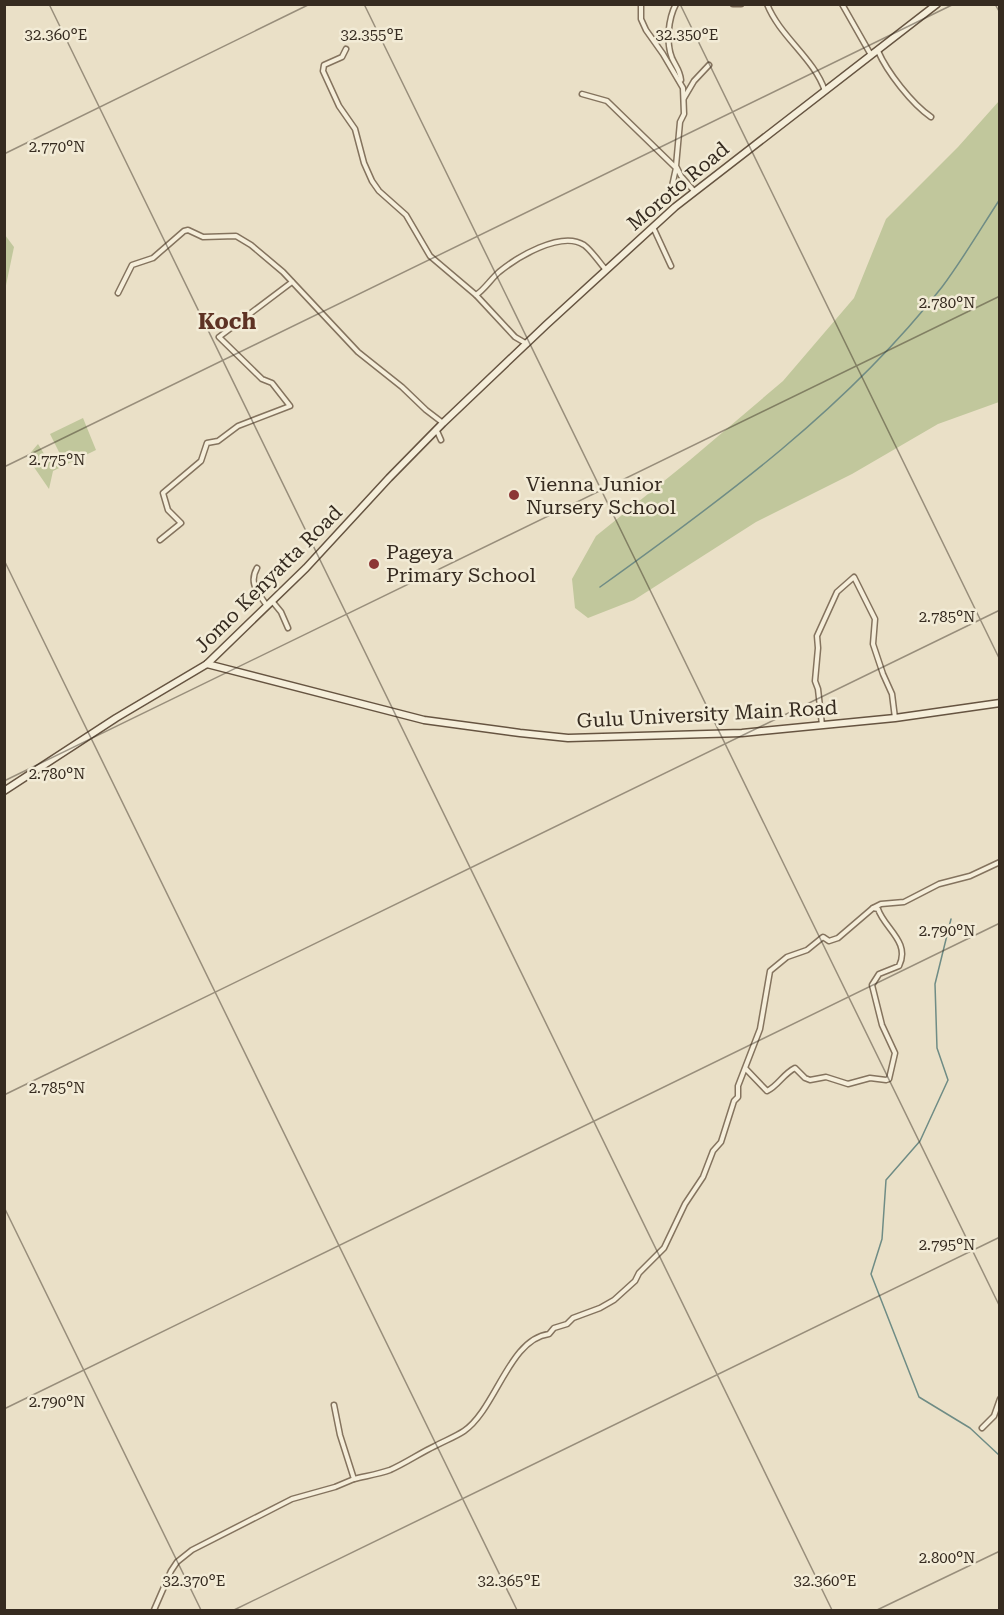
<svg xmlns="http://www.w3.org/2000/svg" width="1004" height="1615" font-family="'Roboto Serif',serif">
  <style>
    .green { fill: #c1c79c }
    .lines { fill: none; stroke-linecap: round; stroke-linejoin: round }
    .stream { stroke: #6f8c85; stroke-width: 1.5 }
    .street-casing { stroke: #84735e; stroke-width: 7 }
    .secondary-casing { stroke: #665441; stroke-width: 9 }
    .street { stroke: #f5eeda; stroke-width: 4 }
    .secondary { stroke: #f5eeda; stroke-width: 6 }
    .ticks { fill: none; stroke: #362b20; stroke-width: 1.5; stroke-opacity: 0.45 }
    .poi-dot { fill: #8c3635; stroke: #f2ebd6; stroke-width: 2 }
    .labels { text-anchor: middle; stroke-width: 5; stroke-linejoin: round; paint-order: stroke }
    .street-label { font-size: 20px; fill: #362b20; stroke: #f2ebd6 }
    .poi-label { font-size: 20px; fill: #362b20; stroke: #f2ebd6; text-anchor: start }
    .quarter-label { font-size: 22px; font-weight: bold; fill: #5e3224; stroke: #f2ebd6 }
    .ticks-label { font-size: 15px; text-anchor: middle; fill: #362b20; stroke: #f2ebd6; stroke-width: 5; stroke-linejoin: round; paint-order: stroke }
  </style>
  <rect width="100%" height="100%" fill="#eae0c7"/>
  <!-- green -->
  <g class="green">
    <polygon points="999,101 999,402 938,424 852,474 756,522 634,600 588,618 575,608 572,579 596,536 690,460 783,381 854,298 886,219 958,147"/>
    <polygon points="5,235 14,247 5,290"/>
    <polygon points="83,418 96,450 53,471 49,489 27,457 38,444 49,462 61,456 50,434"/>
  </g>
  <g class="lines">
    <!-- stream -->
    <g class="stream">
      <path d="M600,587C723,499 848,407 942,287C963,259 981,228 1000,199"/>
      <polyline points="951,919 935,984 937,1048 948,1080 920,1141 886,1180 882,1239 871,1274 919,1397 970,1428 1000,1456"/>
    </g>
    <!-- street casing -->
    <g class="street-casing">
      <g id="street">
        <polyline points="641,4 641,19 646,30 663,54 683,88 684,114 680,122 676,166 681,176 694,191"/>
        <path d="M676,4C668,19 666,43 672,58C676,67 680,70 681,80"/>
        <polyline points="733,4 741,4"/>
        <path d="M767,4C780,37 814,58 825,91"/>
        <polyline points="842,4 871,55"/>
        <polyline points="346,49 342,57 324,65 323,71 339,106 355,129 364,163 372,181 379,191 406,215 430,256 476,295 515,337 527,344"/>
        <path d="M878,51C887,72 912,104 931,117"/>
        <polyline points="582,94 607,101 676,168 669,200"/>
        <polyline points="684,98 694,81 709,65"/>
        <polyline points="653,227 671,266"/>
        <polyline points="118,293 132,265 153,258 184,231 188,230 203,237 236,236 251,245 283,272 358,352 402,387 426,410 443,423"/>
        <path d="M476,295C485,289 490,280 499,272C516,258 561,230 584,245C592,251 599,262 606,270"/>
        <polyline points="437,431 441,440"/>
        <polyline points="160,540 181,523 168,510 163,493 201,461 207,443 218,441 238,426 290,406 272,383 262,379 219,337 292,282"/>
        <path d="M257,568C248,584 259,593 267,606"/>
        <polyline points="272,601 281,612 288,628"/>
        <polyline points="822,725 818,689 815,681 818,648 817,636 837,592 854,577 875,619 873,644 883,674 892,694 895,718"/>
        <polyline points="873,908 881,904 904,902 939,884 970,876 1000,862"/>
        <polyline points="982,1428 994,1416 1000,1399"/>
        <path d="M354,1479C366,1476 379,1474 390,1470C406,1463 420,1453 435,1446C444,1441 455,1437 464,1431C496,1409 509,1339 549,1334L554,1328L567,1324L573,1318L600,1308L614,1300L635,1281L639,1273L664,1248L685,1204L703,1177L713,1151L721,1142L734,1101L738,1097V1086L760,1029L770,971L787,957L807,950L823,937L829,941L838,938L873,908L878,909C884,928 911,942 899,966L879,974L872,985L882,1025L895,1053L889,1079L886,1080L870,1078L848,1084L826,1077L810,1080L805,1078L795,1068C783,1074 778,1086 767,1091L745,1068"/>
        <polyline points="154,1610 171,1571 177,1562 192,1550 292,1499 335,1487 354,1479 340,1435 334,1405"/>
      </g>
    </g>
    <!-- secondary casing -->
    <g class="secondary-casing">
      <g id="secondary">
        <polyline points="207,664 424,720 520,733 568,738 742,733 895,718 1000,703"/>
        <polyline points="4,791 116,718 207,664 306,568 389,478 443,423 546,325 675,207 937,4"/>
      </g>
    </g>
    <!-- street -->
    <use href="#street" class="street"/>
    <!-- secondary -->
    <use href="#secondary" class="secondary"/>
  </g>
  <!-- ticks -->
  <path class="ticks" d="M49,4L832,1610M364,4L1000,1307M680,4L1000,660M995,4L1000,13M4,154L310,4M4,467L954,4M4,560L517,1610M4,781L1000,296M4,1095L1000,610M4,1207L201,1610M4,1409L1000,923M234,1610L1000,1237M877,1610L1000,1551"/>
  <!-- markers -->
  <g class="poi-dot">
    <circle cx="514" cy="495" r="6"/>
    <circle cx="374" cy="564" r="6"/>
  </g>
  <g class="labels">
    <!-- street labels -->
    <g class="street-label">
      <text transform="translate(678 186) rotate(-40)" y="7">Moroto Road</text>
      <text transform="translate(268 579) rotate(-45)" y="7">Jomo Kenyatta Road</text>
      <text transform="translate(707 714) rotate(-3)" y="7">Gulu University Main Road</text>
    </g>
    <!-- poi labels -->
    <g class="poi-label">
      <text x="526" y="491">Vienna Junior<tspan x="526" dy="23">Nursery School</tspan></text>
      <text x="386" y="559">Pageya<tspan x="386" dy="23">Primary School</tspan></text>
    </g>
    <!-- quarter labels -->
    <g class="quarter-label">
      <text x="227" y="329">Koch</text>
    </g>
  </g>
  <g class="ticks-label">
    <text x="687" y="40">32.350°E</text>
    <text x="56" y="40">32.360°E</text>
    <text x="372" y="40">32.355°E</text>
    <text x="57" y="152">2.770°N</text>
    <text x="947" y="308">2.780°N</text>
    <text x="57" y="465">2.775°N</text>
    <text x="947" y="622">2.785°N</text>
    <text x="57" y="779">2.780°N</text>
    <text x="947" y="936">2.790°N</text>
    <text x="57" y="1093">2.785°N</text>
    <text x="947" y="1250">2.795°N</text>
    <text x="57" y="1407">2.790°N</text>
    <text x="947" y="1563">2.800°N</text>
    <text x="194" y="1586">32.370°E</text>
    <text x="509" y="1586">32.365°E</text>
    <text x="825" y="1586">32.360°E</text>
  </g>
  <!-- border -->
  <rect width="1004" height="1615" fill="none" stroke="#362b20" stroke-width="12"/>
</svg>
